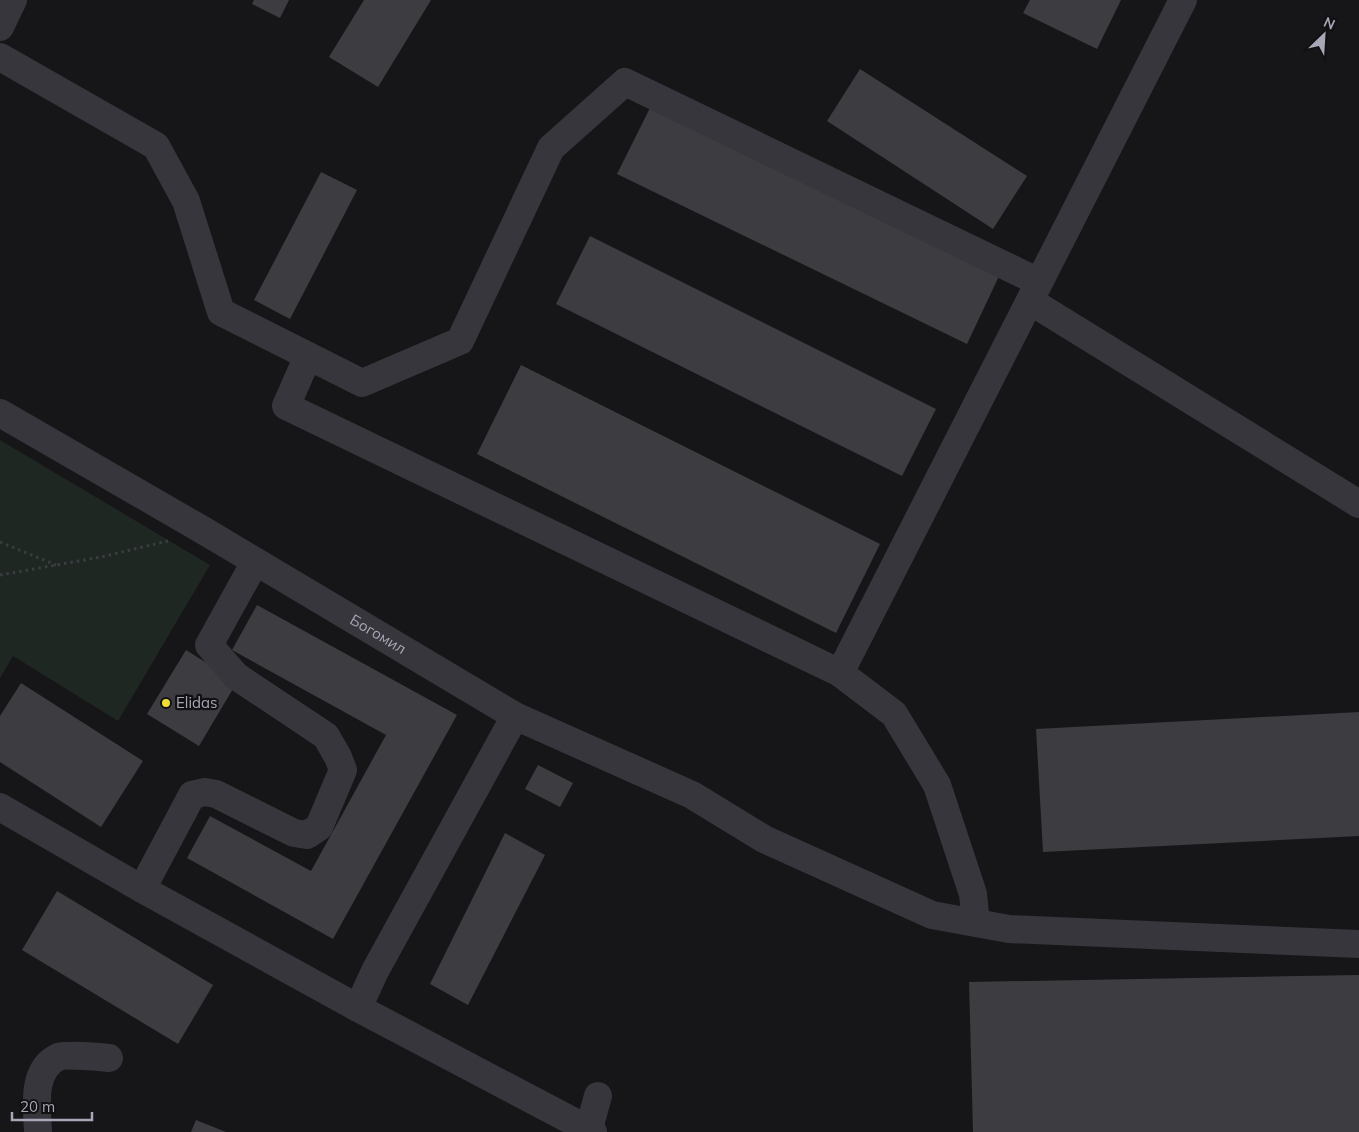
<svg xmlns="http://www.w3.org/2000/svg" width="1359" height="1132" font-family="Mulish,sans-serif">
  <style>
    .green { fill: #1f2722 }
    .building { fill: #3d3c41 }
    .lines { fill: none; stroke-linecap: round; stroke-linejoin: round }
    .path { stroke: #3c3c43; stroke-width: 3; stroke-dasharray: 2.5 4; stroke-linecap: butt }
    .minor { stroke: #37363c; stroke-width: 28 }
    .poi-dot { fill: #eedf36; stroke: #111012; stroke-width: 2 }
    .labels { text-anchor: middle; stroke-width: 4.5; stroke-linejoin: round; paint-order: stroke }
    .street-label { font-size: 15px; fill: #a7a8b7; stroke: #111012 }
    .poi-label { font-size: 15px; fill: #a7a8b7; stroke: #111012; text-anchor: start }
  </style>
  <rect width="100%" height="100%" fill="#161517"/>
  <!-- green -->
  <polygon class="green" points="0,440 210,565 118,721 13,656 0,678"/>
  <!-- building -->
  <g class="building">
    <polygon points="254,0 289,0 280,18 252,4"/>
    <polygon points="364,0 431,0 378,87 329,57"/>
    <polygon points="1030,0 1121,0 1097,49 1023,13"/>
    <polygon points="860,69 1027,176 993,229 827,121"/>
    <polygon points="651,106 1000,274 967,344 617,174"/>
    <polygon points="321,172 357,190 290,319 254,300"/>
    <polygon points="590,236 936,409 902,476 556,304"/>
    <polygon points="521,365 880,544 836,633 477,454"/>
    <polygon points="257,605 457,715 333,939 187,858 210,816 311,871 386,735 232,650"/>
    <polygon points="186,650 237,682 199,746 147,714"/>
    <polygon points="21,683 143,761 101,827 0,762 0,716"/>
    <polygon points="1359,712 1359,836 1043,852 1036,729"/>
    <polygon points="538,765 573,783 560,807 525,789"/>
    <polygon points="505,833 545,855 468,1005 430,984"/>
    <polygon points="57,891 213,985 178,1044 22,950"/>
    <polygon points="1359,975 1359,1132 973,1132 969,982"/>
    <polygon points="196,1120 226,1132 191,1132"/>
  </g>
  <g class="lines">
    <!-- path -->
    <g class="path">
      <polyline points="0,542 56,565"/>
      <polyline points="0,575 101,557 168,541"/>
    </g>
    <!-- minor -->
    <g class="minor">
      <polyline points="0,27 13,0"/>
      <polyline points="0,57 156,146 186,201 221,312 362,383 460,341 551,148 625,82 1039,282"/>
      <polyline points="1030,301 1359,504"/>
      <polyline points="308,356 286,406 840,673 894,714 937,785 973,894 976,923"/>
      <path id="s1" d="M0,413L201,529L515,716L692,795L764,839L932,915L1009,929L1359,944"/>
      <polyline points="840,673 1183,0"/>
      <polyline points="0,807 142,889 358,1008 593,1132"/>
      <polyline points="142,889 192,795 205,792 216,794 294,833 307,835 319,827 343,770 338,757 326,736 236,676 209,645 255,562"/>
      <polyline points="358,1008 375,971 515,716"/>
      <path d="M38,1132C37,1108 31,1070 58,1057C65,1054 100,1057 109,1058"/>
      <polyline points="588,1132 598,1096"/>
    </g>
  </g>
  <!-- markers -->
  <circle class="poi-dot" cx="166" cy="703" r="5"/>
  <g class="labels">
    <!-- street labels -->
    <g class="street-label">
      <text dy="5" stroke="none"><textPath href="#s1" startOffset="438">Богомил</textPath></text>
    </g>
    <!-- poi labels -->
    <g class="poi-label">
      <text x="176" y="708">Elidas</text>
    </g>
  </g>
  <!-- north arrow -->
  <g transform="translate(1324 35) rotate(25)" stroke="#111012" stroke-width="4" paint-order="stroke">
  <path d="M0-4L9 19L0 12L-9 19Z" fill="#a7a8b7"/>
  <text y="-8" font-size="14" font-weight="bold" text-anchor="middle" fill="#a7a8b7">N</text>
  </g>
  <!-- scale -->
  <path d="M12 1112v8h80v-8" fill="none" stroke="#a7a8b7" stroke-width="2.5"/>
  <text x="20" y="1112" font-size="15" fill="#a7a8b7" stroke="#111012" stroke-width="4" paint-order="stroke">20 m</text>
</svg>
